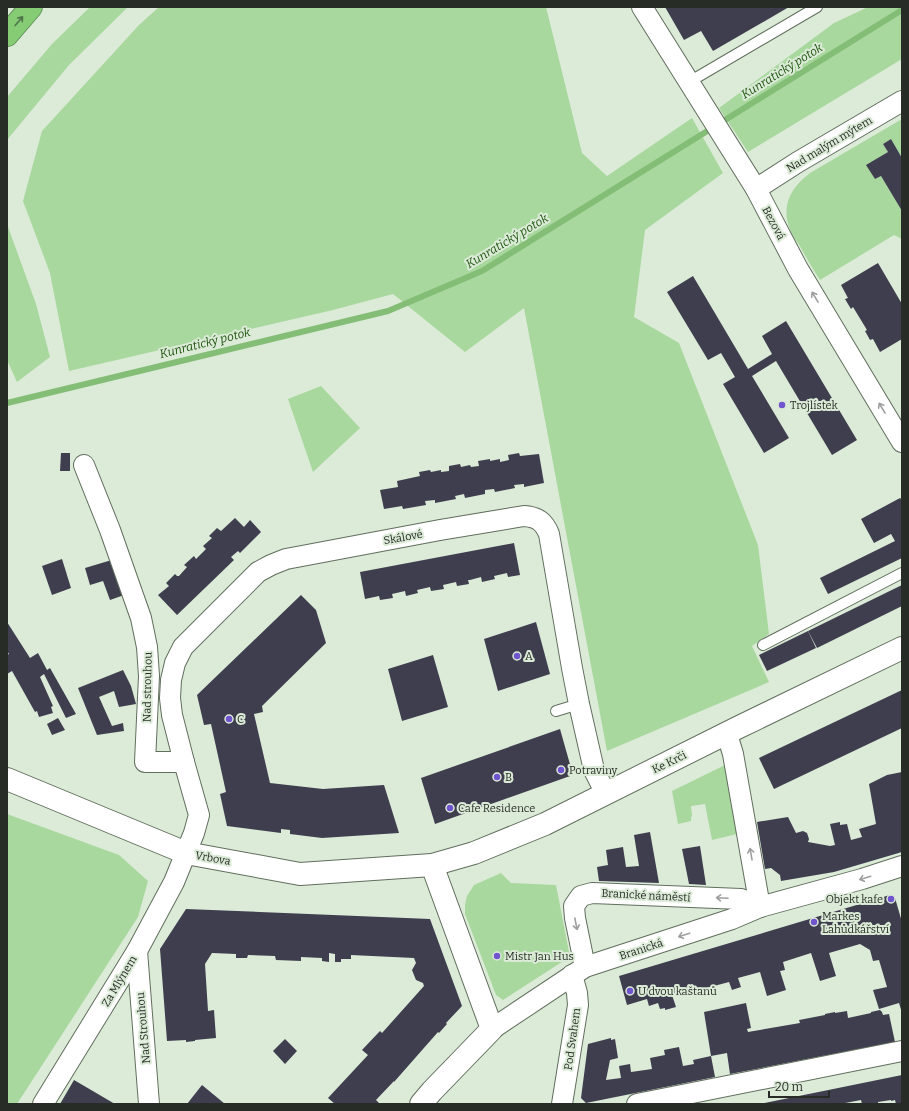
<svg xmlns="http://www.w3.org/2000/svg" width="909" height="1111" font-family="Bitter,serif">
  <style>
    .green { fill: #a8d89e }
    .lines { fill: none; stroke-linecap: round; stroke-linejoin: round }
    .stream { stroke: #83bd76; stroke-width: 6 }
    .building { fill: #3f3e4f }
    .lane-casing { stroke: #616e5e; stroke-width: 12 }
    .street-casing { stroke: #616e5e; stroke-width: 22 }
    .secondary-casing { stroke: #616e5e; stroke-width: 24 }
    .highway-casing { stroke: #649459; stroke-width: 24 }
    .lane { stroke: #fff; stroke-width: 10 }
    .street { stroke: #fff; stroke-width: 20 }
    .secondary { stroke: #fff; stroke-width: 22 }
    .highway { stroke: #85cc75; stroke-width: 22 }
    .oneway { stroke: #51754a }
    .oneway2 { stroke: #9ea09d }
    .poi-dot { fill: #7054ce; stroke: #dcebd8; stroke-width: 1.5 }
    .labels { text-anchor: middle; stroke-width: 4; stroke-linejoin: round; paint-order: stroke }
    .street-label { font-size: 11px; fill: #272d26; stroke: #dcebd8 }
    .poi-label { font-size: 11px; fill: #272d26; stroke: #dcebd8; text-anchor: start }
    .water-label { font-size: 12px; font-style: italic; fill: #1e550e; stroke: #dcebd8 }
  </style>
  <rect width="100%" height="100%" fill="#dcebd8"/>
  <!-- green -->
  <g class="green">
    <polygon points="90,7 128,7 69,65 7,140 7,97 52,44"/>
    <polygon points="159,7 546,7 582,153 607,176 692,118 723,173 645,230 634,317 679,343 758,545 769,634 752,646 769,682 607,751 524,308 465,352 393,294 333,310 69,371 50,273 23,201 42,131 139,25"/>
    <polygon points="868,7 902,7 902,59 748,152 719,108 834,23"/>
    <path d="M902,119V158L891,139L883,144L888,152L867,165L875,179L881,176L902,211V239L894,235L820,280C813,269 807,259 801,248C798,243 793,237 791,232C780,207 790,188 810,173Z"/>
    <polygon points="7,224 36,304 50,357 17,382 7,360"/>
    <polygon points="321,386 360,428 313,472 288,399"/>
    <polygon points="725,765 737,834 712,840 705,804 691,806 692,816 691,817 691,821 678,824 672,791"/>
    <polygon points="7,814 119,855 148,881 138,917 17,1104 7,1104"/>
    <polygon points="501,873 511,883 556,885 569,952 568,958 503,1000 496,995 465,914 465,905 467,896 474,885"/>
  </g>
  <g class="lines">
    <!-- stream -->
    <polyline class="stream" points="7,403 388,311 482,271 902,10"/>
  </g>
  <!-- building -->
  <g class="building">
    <polygon points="665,7 789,7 713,51 701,31 684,40"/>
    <polygon points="891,139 902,158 902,211 881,176 875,179 866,165 888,152 883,144"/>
    <polygon points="878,263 902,304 902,339 880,352 873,339 870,340 865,331 867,330 853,307 851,309 845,299 848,298 841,285"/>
    <polygon points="693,276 748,369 772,354 762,336 786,321 857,440 832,455 776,361 752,376 789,438 764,453 723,384 735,377 721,353 708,360 667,292"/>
    <polygon points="61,453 70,453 70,471 60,471"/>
    <polygon points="519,453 520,456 539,454 544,483 524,487 524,484 514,485 515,488 495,492 494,489 485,490 485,494 465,498 464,494 455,496 456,499 435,503 435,500 425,501 426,505 403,509 402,506 384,509 380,490 398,487 397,481 420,476 419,472 430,470 431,472 441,470 441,472 449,471 449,466 460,464 461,467 470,465 471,467 479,466 478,461 490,459 490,461 500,459 500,462 509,460 508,455"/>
    <polygon points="900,498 902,500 902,558 828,594 820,578 895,541 891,534 874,543 861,519"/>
    <polygon points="235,518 244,527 250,520 261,532 240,553 238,551 231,557 234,560 177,615 158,595 169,586 166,583 175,574 177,576 179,576 187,567 184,565 194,556 196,559 206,549 203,546 212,538 209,536 217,528 221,531"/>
    <polygon points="514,543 520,575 508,577 507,573 494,576 495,579 482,582 481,577 470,580 468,580 469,584 457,586 456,582 443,585 444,589 431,591 430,587 417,590 418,593 406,596 405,591 392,594 393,598 380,600 379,596 365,599 360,572"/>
    <polygon points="62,559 71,588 52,595 42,566"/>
    <polygon points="115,559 127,594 110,600 103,581 90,585 85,568"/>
    <polygon points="902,585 902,606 817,648 808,631"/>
    <polygon points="301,595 316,610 326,643 262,706 263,712 254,714 270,783 323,789 384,785 399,833 322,838 290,834 290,830 281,829 281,833 227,826 220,794 226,792 211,724 204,725 197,695"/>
    <polygon points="7,622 30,658 38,653 47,670 50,668 76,714 66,718 44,674 40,677 53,706 51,707 53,713 39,717 37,711 35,712 12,671 7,674 7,655 9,654 7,651"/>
    <polygon points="536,622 550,674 498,691 484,639"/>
    <polygon points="808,631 816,648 767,671 759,655"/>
    <polygon points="433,655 448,707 402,721 388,669"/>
    <polygon points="123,670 131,686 136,704 119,707 114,691 99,697 112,726 123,723 124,731 97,735 78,688"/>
    <polygon points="902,690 902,728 774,789 759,758"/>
    <polygon points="58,718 65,730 52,735 47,724"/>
    <polygon points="560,729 573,775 435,824 421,778"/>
    <polygon points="902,772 902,852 834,872 781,881 780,875 771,868 765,869 757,822 788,817 796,833 803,831 807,833 809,839 808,842 830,846 835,845 830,824 840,822 840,825 847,824 851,840 862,837 859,829 876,824 869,784 887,775"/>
    <polygon points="650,832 659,883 599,881 597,867 608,865 606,850 623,847 626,867 639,866 634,835"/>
    <polygon points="700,846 706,885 689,884 682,849"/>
    <polygon points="890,895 895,898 902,922 902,1013 899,1003 879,1009 873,990 887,987 879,960 873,961 870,950 860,944 829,953 836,976 820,981 811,953 783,962 785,970 780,971 786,990 767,996 760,972 738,978 741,987 732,990 729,982 695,991 694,989 672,995 676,1007 665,1010 665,1008 660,1009 658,1003 649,1006 647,999 627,1005 619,976"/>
    <polygon points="186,909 430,919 462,1006 446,1023 447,1024 439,1033 438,1032 394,1082 394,1081 376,1100 380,1104 335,1104 328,1098 368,1055 362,1050 380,1031 382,1033 424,986 423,983 416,980 412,970 416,963 414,958 351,955 351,959 341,959 341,962 335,962 335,954 329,953 329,962 322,961 322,958 301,957 301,961 276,960 275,956 248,955 247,958 236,958 236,954 212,953 205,964 208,1011 214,1010 216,1038 195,1040 195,1041 186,1042 186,1040 167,1041 160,949"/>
    <polygon points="746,1003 751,1028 747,1029 748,1032 800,1023 799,1020 825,1015 825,1014 835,1012 835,1013 847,1011 848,1018 871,1013 871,1012 880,1010 882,1012 883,1015 889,1014 895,1042 730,1074 727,1053 711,1056 704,1012"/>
    <polygon points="611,1038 611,1040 615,1039 618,1058 610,1060 606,1080 621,1078 619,1066 630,1064 631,1072 652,1069 650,1058 665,1055 664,1050 679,1047 683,1066 694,1064 693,1060 711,1056 715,1077 586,1103 581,1098 588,1044"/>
    <polygon points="285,1039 297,1051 285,1064 273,1051"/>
    <polygon points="902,1075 902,1104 896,1104 895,1100 891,1101 891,1100 878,1102 878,1104 862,1104 861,1100 840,1104 759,1104"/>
    <polygon points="74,1080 115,1104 60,1104"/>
    <polygon points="202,1085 225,1104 187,1104"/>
  </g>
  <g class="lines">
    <!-- lane casing -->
    <g class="lane-casing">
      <g id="lane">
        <polyline points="689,82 817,7"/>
        <polyline points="763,645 902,573"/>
        <polyline points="556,711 579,704"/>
      </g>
    </g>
    <!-- street casing -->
    <g class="street-casing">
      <g id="street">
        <polyline points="642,7 756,189 798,269 902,442"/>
        <polyline points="756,189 798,162 902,101"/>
        <polyline points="727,734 733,754 760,907"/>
        <path d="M184,762L172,715L170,698L171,680L175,663L183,647L258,572L271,565L286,559L440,530L524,516C538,517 544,522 549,534L572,668L579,704L594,770L606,794"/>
        <polyline points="137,951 149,1104"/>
        <polyline points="585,967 575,918 574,906 581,896 592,893 741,899 760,907"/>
        <polyline points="492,1029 585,967 732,919 760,907 862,879 902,866"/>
        <polyline points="43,1104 137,951 174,882 194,833 199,815 184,762 145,762 149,676 147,647 141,618 110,530 84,465"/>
        <polyline points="562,1104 578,1005 577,993 572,975"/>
        <polyline points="637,1104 902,1051"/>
      </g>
    </g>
    <!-- secondary casing -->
    <g class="secondary-casing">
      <g id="secondary">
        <polyline points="7,779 186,853 300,874 432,865 474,853 545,824 737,728 902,648"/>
        <polyline points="421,1104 432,1091 492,1029 432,865"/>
      </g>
    </g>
    <!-- highway casing -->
    <g class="highway-casing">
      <polyline id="highway" points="7,35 31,7"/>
    </g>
    <!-- lane -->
    <use href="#lane" class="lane"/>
    <!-- street -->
    <use href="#street" class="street"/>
    <!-- secondary -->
    <use href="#secondary" class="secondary"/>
    <!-- highway -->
    <use href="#highway" class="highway"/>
  </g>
  <!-- one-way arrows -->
  <defs><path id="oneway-shaft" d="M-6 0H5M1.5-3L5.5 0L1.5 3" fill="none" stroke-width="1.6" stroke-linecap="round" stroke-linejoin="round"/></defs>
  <use class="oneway" href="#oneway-shaft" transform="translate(19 21) rotate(-50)"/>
  <g class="oneway2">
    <use href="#oneway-shaft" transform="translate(815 297) rotate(-121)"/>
    <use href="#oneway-shaft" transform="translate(882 408) rotate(-121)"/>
    <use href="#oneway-shaft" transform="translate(751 854) rotate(-100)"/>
    <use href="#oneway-shaft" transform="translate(865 878) rotate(163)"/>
    <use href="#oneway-shaft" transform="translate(722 898) rotate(-177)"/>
    <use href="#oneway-shaft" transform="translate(576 924) rotate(79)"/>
    <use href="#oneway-shaft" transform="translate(684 935) rotate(162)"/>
  </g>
  <!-- markers -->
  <g class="poi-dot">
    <circle cx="782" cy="405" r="4"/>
    <circle cx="517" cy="656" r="4"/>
    <circle cx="229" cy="719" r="4"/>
    <circle cx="561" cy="770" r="4"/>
    <circle cx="497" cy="777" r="4"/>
    <circle cx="450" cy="808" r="4"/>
    <circle cx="891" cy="899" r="4"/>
    <circle cx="814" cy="922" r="4"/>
    <circle cx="497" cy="956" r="4"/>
    <circle cx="630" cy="991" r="4"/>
  </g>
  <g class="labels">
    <!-- street labels -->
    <g class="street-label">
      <text transform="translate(829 144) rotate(-31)" y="4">Nad malým mýtem</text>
      <text transform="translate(774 223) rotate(62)" y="4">Bezová</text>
      <text transform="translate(403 537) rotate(-10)" y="4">Skálové</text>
      <text transform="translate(147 687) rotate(-89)" y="4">Nad strouhou</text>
      <text transform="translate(669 762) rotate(-26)" y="4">Ke Krči</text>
      <text transform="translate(213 858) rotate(10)" y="4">Vrbova</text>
      <text transform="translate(646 895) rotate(3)" y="4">Branické náměstí</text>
      <text transform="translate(641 949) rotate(-18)" y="4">Branická</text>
      <text transform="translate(119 981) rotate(-59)" y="4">Za Mlýnem</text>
      <text transform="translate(143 1028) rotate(-95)" y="4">Nad Strouhou</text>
      <text transform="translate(572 1039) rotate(-82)" y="4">Pod Svahem</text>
    </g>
    <!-- poi labels -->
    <g class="poi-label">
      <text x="790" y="409">Trojlístek</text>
      <text x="525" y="660">A</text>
      <text x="237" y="723">C</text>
      <text x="569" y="774">Potraviny</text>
      <text x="505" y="781">B</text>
      <text x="458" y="812">Cafe Residence</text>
      <text x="883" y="903" text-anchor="end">Objekt kafe</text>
      <text x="822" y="920">Markes<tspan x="822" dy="13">Lahůdkářství</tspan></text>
      <text x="505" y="960">Mistr Jan Hus</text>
      <text x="638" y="995">U dvou kaštanů</text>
    </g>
    <!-- water labels -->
    <g class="water-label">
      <text transform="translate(782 71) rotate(-32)" y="4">Kunratický potok</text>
      <text transform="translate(507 241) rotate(-31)" y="4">Kunratický potok</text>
      <text transform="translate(205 343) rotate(-14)" y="4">Kunratický potok</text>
    </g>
  </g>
  <!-- border -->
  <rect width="909" height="1111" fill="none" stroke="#272d26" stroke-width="16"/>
  <!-- scale -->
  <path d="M769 1091v6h60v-6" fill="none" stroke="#272d26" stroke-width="2"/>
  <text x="775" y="1091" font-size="12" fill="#272d26" stroke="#dcebd8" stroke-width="3" paint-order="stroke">20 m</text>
</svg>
